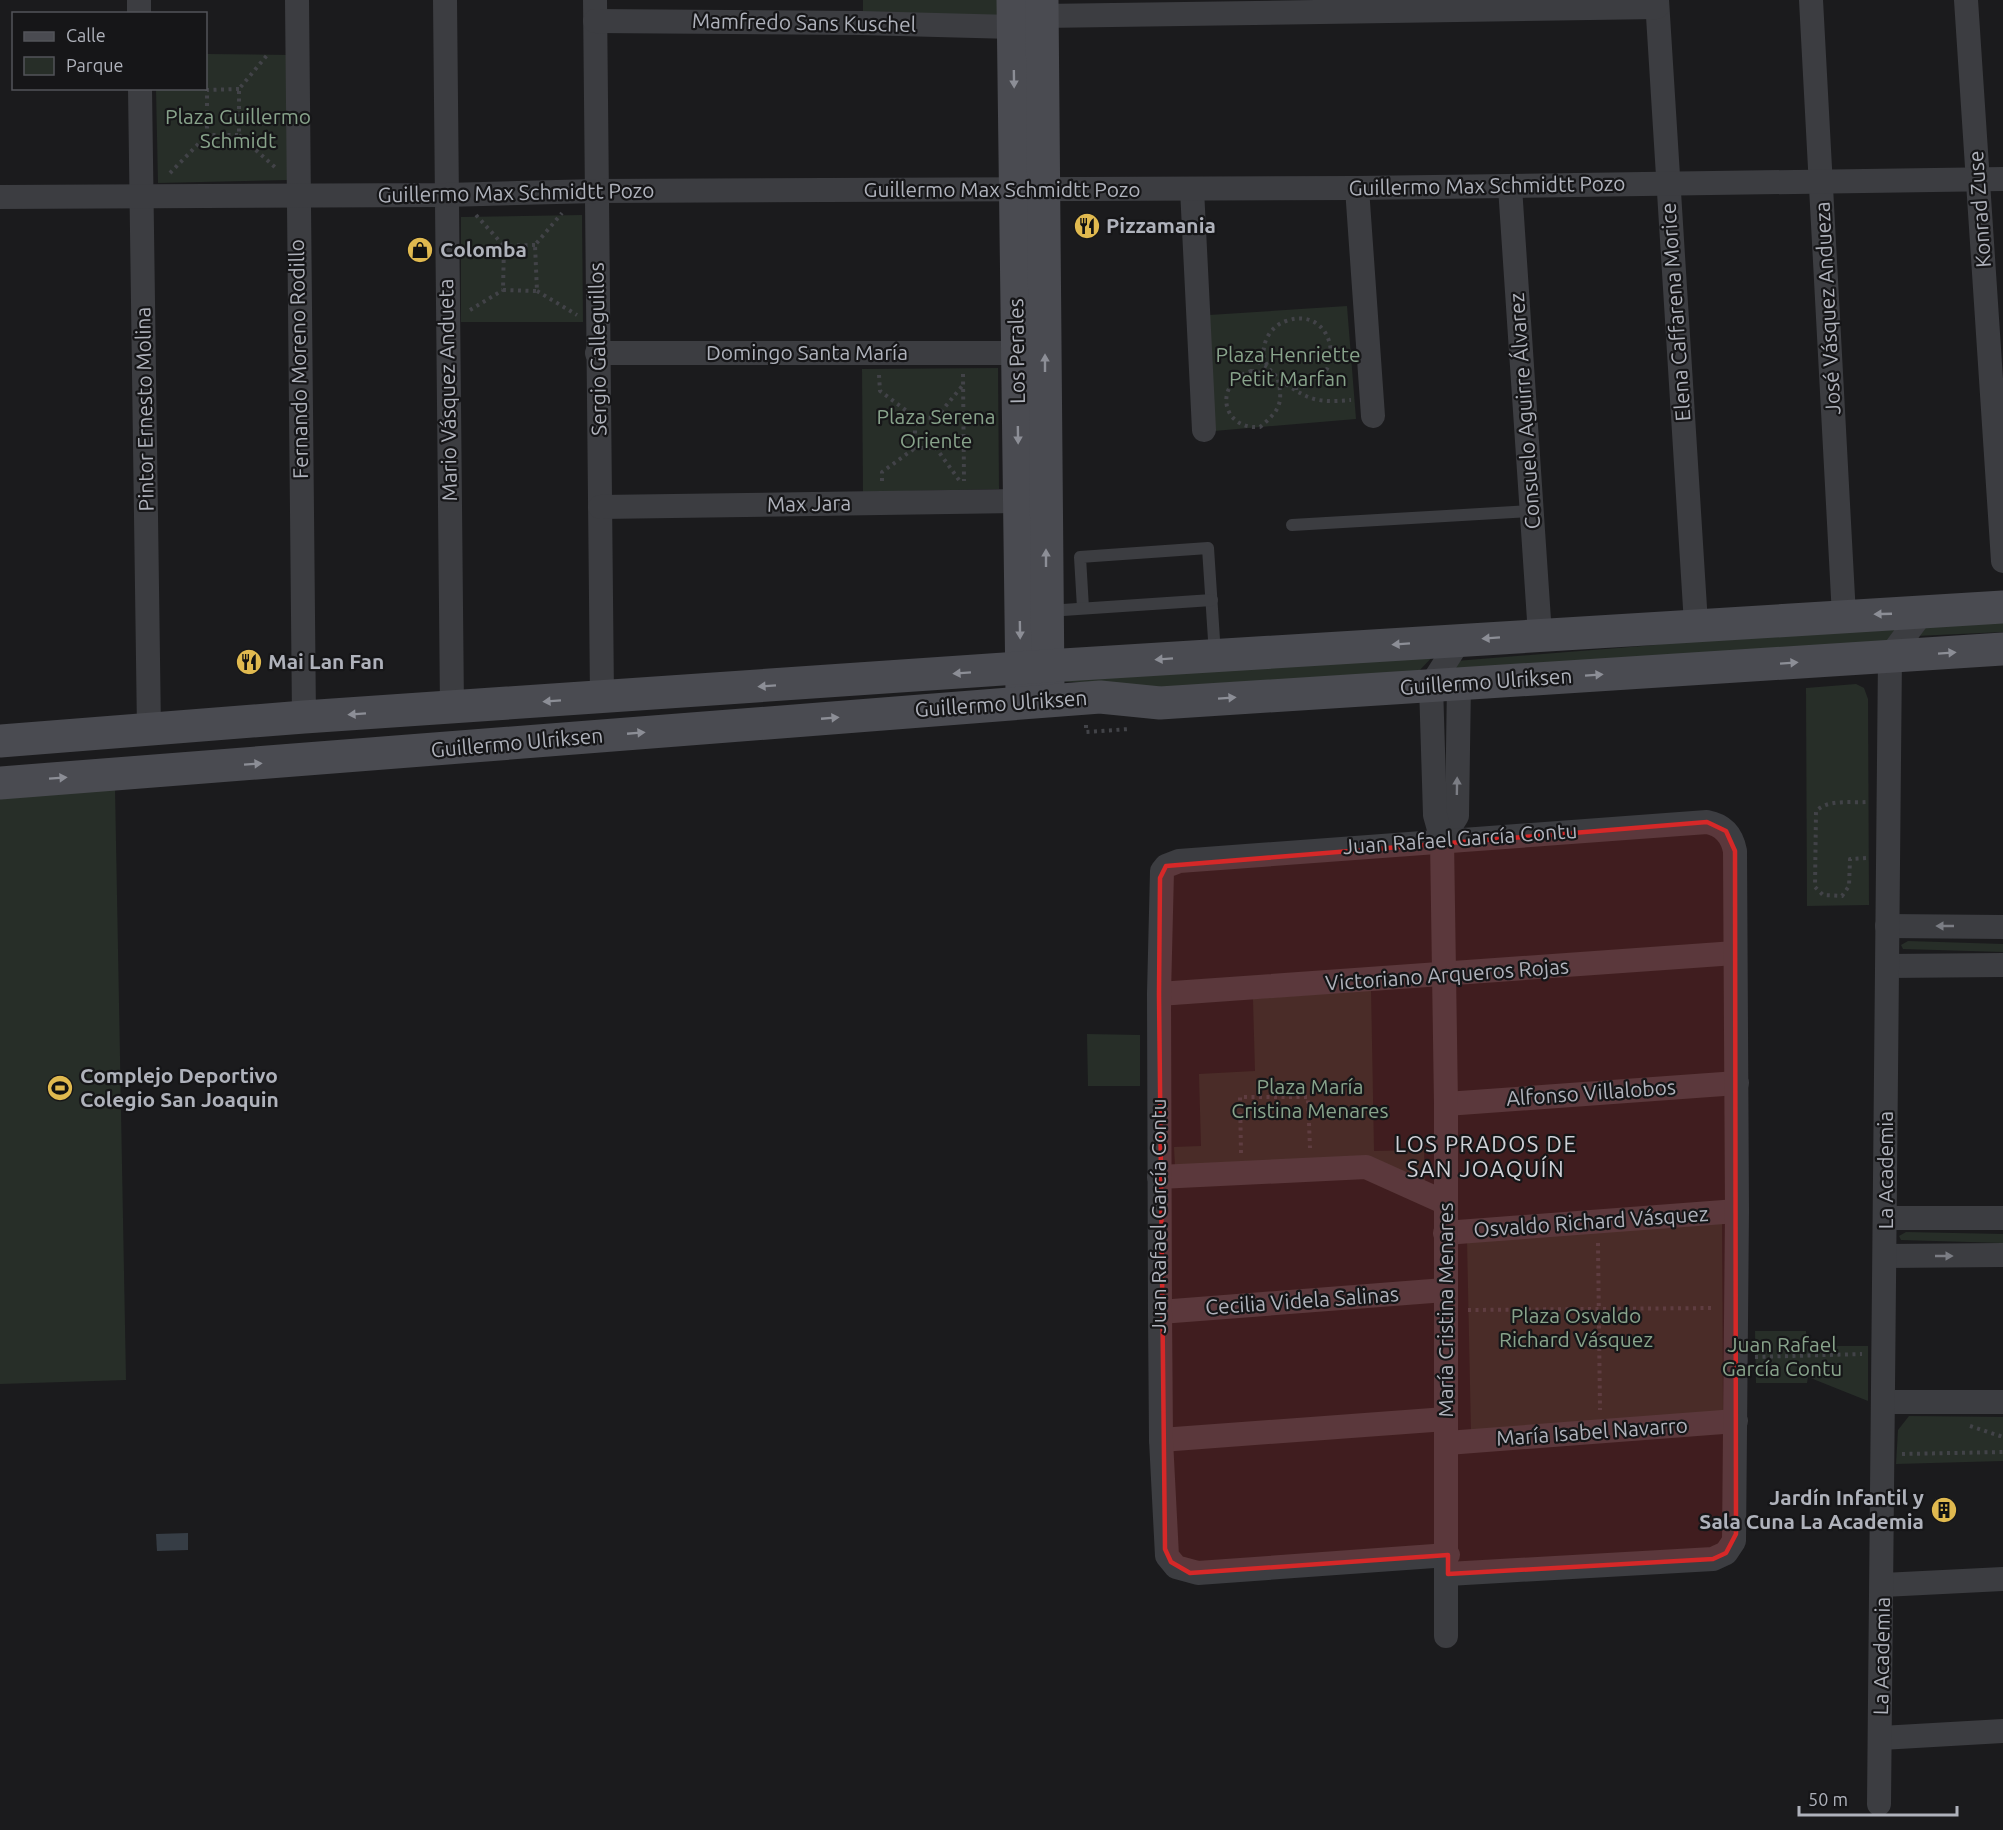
<svg xmlns="http://www.w3.org/2000/svg" width="2003" height="1830" font-family="Ubuntu,sans-serif">
  <style>
    .green { fill: #272e28 }
    .water { fill: #363d45 }
    .lines { fill: none; stroke-linecap: round; stroke-linejoin: round }
    .path { stroke: #424348; stroke-width: 4; stroke-dasharray: 3 4.5; stroke-linecap: butt }
    .service { stroke: #3c3d41; stroke-width: 12 }
    .minor { stroke: #3c3d41; stroke-width: 24 }
    .secondary { stroke: #4a4b51; stroke-width: 33 }
    .oneway { fill: #8c8e96 }
    .oneway2 { fill: #7b7d84 }
    .marked { fill: #d62828; fill-opacity: 0.2; stroke: #d62828; stroke-width: 4.5; stroke-linejoin: round }
    .labels { text-anchor: middle; stroke-width: 4.5; stroke-linejoin: round; paint-order: stroke }
    .street-label { font-size: 21px; fill: #afb2bb; stroke: #161618 }
    .park-label { font-size: 21px; fill: #88a38b; stroke: #161618 }
    .poi-label { font-size: 21px; font-weight: bold; fill: #afb2bb; stroke: #161618; text-anchor: start }
    .neighbourhood-label { font-size: 22px; letter-spacing: 1.5px; fill: #cfd1d7; stroke: #161618 }
  </style>
  <rect width="100%" height="100%" fill="#1b1b1d"/>
  <!-- green -->
  <g class="green">
    <polygon points="863,0 998,0 998,19 863,16"/>
    <polygon points="206,54 291,55 289,180 158,183 156,89 206,88"/>
    <polygon points="582,215 583,322 461,322 461,217"/>
    <polygon points="1347,306 1356,419 1214,431 1209,315"/>
    <polygon points="998,368 999,489 863,492 862,369"/>
    <polygon points="1910,619 1887,641 1450,670 1456,661 1655,645 1707,635"/>
    <polygon points="2003,622 2003,632 1916,636 1924,627"/>
    <polygon points="1438,651 1418,672 1184,689 1054,681"/>
    <polygon points="1856,684 1864,688 1868,699 1869,905 1807,906 1806,688"/>
    <polygon points="115,788 126,1380 0,1384 0,796"/>
    <polygon points="1908,941 2003,944 2003,952 1903,949 1901,945"/>
    <polygon points="1371,990 1374,1151 1424,1150 1425,1183 1175,1166 1174,1147 1201,1146 1199,1074 1255,1071 1253,999"/>
    <polygon points="1087,1034 1140,1035 1140,1086 1088,1086"/>
    <polygon points="1722,1222 1723,1415 1471,1432 1467,1238"/>
    <polygon points="1906,1232 2003,1234 2003,1243 1901,1240 1899,1236"/>
    <polygon points="1755,1331 1806,1331 1807,1346 1868,1346 1868,1401 1808,1377 1807,1383 1756,1383"/>
    <polygon points="1909,1416 2003,1417 2003,1461 1896,1464 1898,1430"/>
  </g>
  <!-- water -->
  <polygon class="water" points="188,1533 188,1550 157,1551 156,1534"/>
  <g class="lines">
    <!-- path -->
    <g class="path">
      <polyline points="239,89 207,90 207,135 239,135 239,89 268,54"/>
      <polyline points="239,135 277,169"/>
      <polyline points="170,173 207,135"/>
      <polyline points="476,215 504,246"/>
      <polyline points="535,245 504,246 503,290 537,291 535,245 562,213"/>
      <polyline points="537,291 577,315"/>
      <polyline points="470,310 503,290"/>
      <path d="M1222,353C1238,350 1254,360 1267,367"/>
      <path d="M1251,371L1277,376C1284,403 1280,410 1260,427C1221,430 1213,383 1251,371Z"/>
      <polyline points="963,374 964,481"/>
      <polyline points="879,375 880,391 915,417"/>
      <path d="M1295,388C1351,384 1336,303 1286,321C1268,327 1258,349 1267,365C1272,376 1295,391 1306,396C1321,403 1336,401 1351,400"/>
      <polyline points="959,480 936,448 915,448 915,417 936,418 963,385"/>
      <polyline points="882,481 882,472 915,448"/>
      <polyline points="1086,725 1086,732 1129,729"/>
      <path d="M1866,858L1850,859L1849,886L1842,896L1823,895L1815,887L1816,811C1828,799 1851,803 1867,802"/>
      <polyline points="1241,1153 1240,1097 1308,1097 1310,1148"/>
      <polyline points="1598,1243 1600,1410"/>
      <polyline points="1468,1310 1715,1308"/>
      <polyline points="1755,1357 1862,1354"/>
      <polyline points="1970,1426 2003,1437"/>
      <polyline points="1902,1454 2003,1452"/>
    </g>
    <!-- service -->
    <g class="service">
      <polyline points="1292,525 1532,511"/>
      <polyline points="1083,608 1080,557 1208,548 1215,655"/>
      <polyline points="1048,611 1212,600"/>
    </g>
    <!-- minor -->
    <g class="minor">
      <polyline points="139,0 139,14"/>
      <polyline points="297,0 304,717"/>
      <polyline points="445,0 452,708"/>
      <polyline points="595,0 602,697"/>
      <polyline points="1657,0 1696,624"/>
      <polyline points="1811,0 1844,616"/>
      <polyline points="1966,0 2003,561"/>
      <polyline points="1042,16 1657,7"/>
      <polyline points="595,21 861,23 1013,27"/>
      <polyline points="140,88 149,730"/>
      <polyline points="1510,187 1540,635"/>
      <polyline points="1357,188 1373,416"/>
      <polyline points="1192,189 1204,430"/>
      <polyline points="0,197 446,195 596,191 1357,188 2003,179"/>
      <polyline points="597,353 1017,353"/>
      <polyline points="600,507 1019,501"/>
      <polyline points="1442,840 1457,816 1459,683"/>
      <polyline points="1887,926 2003,927"/>
      <polyline points="1888,966 2003,965"/>
      <polyline points="1159,994 1735,953"/>
      <polyline points="1446,1104 1737,1083"/>
      <polyline points="1159,1177 1366,1167 1446,1203"/>
      <polyline points="1886,1218 2003,1218"/>
      <polyline points="1445,1233 1737,1211"/>
      <polyline points="1886,1256 2003,1255"/>
      <polyline points="1160,1312 1445,1290"/>
      <polyline points="1885,1402 2003,1402"/>
      <polyline points="1161,1440 1446,1419"/>
      <polyline points="1447,1443 1736,1421"/>
      <path d="M1448,1555L1198,1573L1176,1567L1167,1556L1161,1440L1160,1312L1159,994L1162,871L1166,866L1179,861L1707,822C1723,825 1732,835 1735,851L1737,1211L1734,1541L1726,1553L1713,1559L1448,1574"/>
      <polyline points="1883,1585 2003,1579"/>
      <polyline points="1446,1636 1446,1104 1442,840 1435,815 1431,685 1459,641"/>
      <polyline points="1881,1738 2003,1731"/>
      <polyline points="1879,1804 1890,656 1922,613"/>
    </g>
    <!-- secondary -->
    <g class="secondary">
      <polyline points="1013,0 1022,692"/>
      <polyline points="1042,0 1048,688"/>
      <polyline points="0,741 304,717 1047,666 2003,607"/>
      <polyline points="0,783 1100,697 1160,703 2003,649"/>
    </g>
  </g>
  <!-- one-way arrows -->
  <defs><path id="oneway-solid" d="M-6-.8H1V-3.2L6.5 0L1 3.2V.8H-6Z" transform="scale(1.5)"/></defs>
  <g class="oneway">
    <use href="#oneway-solid" transform="translate(1014 79) rotate(89)"/>
    <use href="#oneway-solid" transform="translate(1045 363) rotate(-90)"/>
    <use href="#oneway-solid" transform="translate(1018 435) rotate(89)"/>
    <use href="#oneway-solid" transform="translate(1046 558) rotate(-90)"/>
    <use href="#oneway-solid" transform="translate(1883 614) rotate(178)"/>
    <use href="#oneway-solid" transform="translate(1020 630) rotate(89)"/>
    <use href="#oneway-solid" transform="translate(1491 638) rotate(176)"/>
    <use href="#oneway-solid" transform="translate(1401 644) rotate(176)"/>
    <use href="#oneway-solid" transform="translate(1947 653) rotate(-4)"/>
    <use href="#oneway-solid" transform="translate(1164 659) rotate(176)"/>
    <use href="#oneway-solid" transform="translate(1789 663) rotate(-4)"/>
    <use href="#oneway-solid" transform="translate(962 673) rotate(176)"/>
    <use href="#oneway-solid" transform="translate(1594 675) rotate(-4)"/>
    <use href="#oneway-solid" transform="translate(767 686) rotate(176)"/>
    <use href="#oneway-solid" transform="translate(1227 698) rotate(-4)"/>
    <use href="#oneway-solid" transform="translate(552 701) rotate(176)"/>
    <use href="#oneway-solid" transform="translate(357 714) rotate(176)"/>
    <use href="#oneway-solid" transform="translate(830 718) rotate(-5)"/>
    <use href="#oneway-solid" transform="translate(636 733) rotate(-5)"/>
    <use href="#oneway-solid" transform="translate(253 764) rotate(-4)"/>
    <use href="#oneway-solid" transform="translate(58 778) rotate(-4)"/>
  </g>
  <g class="oneway2">
    <use href="#oneway-solid" transform="translate(1457 786) rotate(-89)"/>
    <use href="#oneway-solid" transform="translate(1945 926) rotate(-180)"/>
    <use href="#oneway-solid" transform="translate(1944 1256)"/>
  </g>
  <!-- marked area -->
  <path class="marked" d="M1707,822L1726,831L1735,851L1736,1534L1726,1553L1713,1559L1448,1574V1555L1190,1573L1171,1562L1165,1549L1159,994L1160,878L1166,866Z"/>
  <!-- icons -->
  <defs>
    <g id="restaurant-disc" transform="scale(1.35)"><circle r="9.5" fill="#e0b94f" stroke="#161618"/><path d="M-5-6h1v4h1v-4h1v4h1v-4h1v5L-1.5 .5V6h-2V.5L-5-1ZM5-6V6H3V1.5H1.5Q1.5-4 5-6Z" fill="#111"/></g>
    <g id="shop-disc" transform="scale(1.35)"><circle r="9.5" fill="#e0b94f" stroke="#161618"/><path d="M-5-2.5h2.3a2.7 3.5 0 0 1 5.4 0H5L5.5 6h-11ZM-1.5-2.5h3a1.5 2.3 0 0 0-3 0Z" fill="#111"/></g>
    <g id="stadium-disc" transform="scale(1.35)"><circle r="9.5" fill="#e0b94f" stroke="#161618"/><path d="M0-5a6.5 5 0 1 0 0 10a6.5 5 0 1 0 0-10ZM-3.5-1.8h7v3.6h-7Z" fill="#111"/></g>
    <g id="building-disc" transform="scale(1.35)"><circle r="9.5" fill="#e0b94f" stroke="#161618"/><path d="M-4-6H4V6H1V3H-1V6H-4ZM-2.5-4.3h1.7v1.8h-1.7ZM.8-4.3h1.7v1.8H.8ZM-2.5-1h1.7V.8h-1.7ZM.8-1h1.7V.8H.8Z" fill="#111"/></g>
  </defs>
  <g fill-rule="evenodd">
    <use href="#restaurant-disc" x="1087" y="226"/>
    <use href="#shop-disc" x="420" y="250"/>
    <use href="#restaurant-disc" x="249" y="662"/>
    <use href="#stadium-disc" x="60" y="1088"/>
    <use href="#building-disc" x="1944" y="1510"/>
  </g>
  <g class="labels">
    <!-- street labels -->
    <g class="street-label">
      <text transform="translate(804 23) rotate(1)" y="7">Mamfredo Sans Kuschel</text>
      <text transform="translate(1487 186) rotate(-1)" y="7">Guillermo Max Schmidtt Pozo</text>
      <text x="1002" y="197">Guillermo Max Schmidtt Pozo</text>
      <text transform="translate(516 193) rotate(-1)" y="7">Guillermo Max Schmidtt Pozo</text>
      <text transform="translate(1980 209) rotate(-94)" y="7">Konrad Zuse</text>
      <text transform="translate(1828 308) rotate(-93)" y="7">José Vásquez Andueza</text>
      <text transform="translate(1676 312) rotate(-94)" y="7">Elena Caffarena Morice</text>
      <text transform="translate(598 349) rotate(-91)" y="7">Sergio Galleguillos</text>
      <text transform="translate(1017 351) rotate(-91)" y="7">Los Perales</text>
      <text x="807" y="360">Domingo Santa María</text>
      <text transform="translate(299 359) rotate(-91)" y="7">Fernando Moreno Rodillo</text>
      <text transform="translate(448 390) rotate(-91)" y="7">Mario Vásquez Andueta</text>
      <text transform="translate(145 409) rotate(-91)" y="7">Pintor Ernesto Molina</text>
      <text transform="translate(1525 411) rotate(-94)" y="7">Consuelo Aguirre Álvarez</text>
      <text transform="translate(809 504) rotate(-1)" y="7">Max Jara</text>
      <text transform="translate(1486 682) rotate(-4)" y="7">Guillermo Ulriksen</text>
      <text transform="translate(1001 704) rotate(-4)" y="7">Guillermo Ulriksen</text>
      <text transform="translate(517 743) rotate(-5)" y="7">Guillermo Ulriksen</text>
      <text transform="translate(1460 839) rotate(-4)" y="7">Juan Rafael García Contu</text>
      <text transform="translate(1447 975) rotate(-4)" y="7">Victoriano Arqueros Rojas</text>
      <text transform="translate(1591 1093) rotate(-4)" y="7">Alfonso Villalobos</text>
      <text transform="translate(1886 1170) rotate(-90)" y="7">La Academia</text>
      <text transform="translate(1159 1216) rotate(-90)" y="7">Juan Rafael García Contu</text>
      <text transform="translate(1591 1222) rotate(-4)" y="7">Osvaldo Richard Vásquez</text>
      <text transform="translate(1302 1301) rotate(-4)" y="7">Cecilia Videla Salinas</text>
      <text transform="translate(1446 1310) rotate(-90)" y="7">María Cristina Menares</text>
      <text transform="translate(1592 1432) rotate(-4)" y="7">María Isabel Navarro</text>
      <text transform="translate(1882 1656) rotate(-89)" y="7">La Academia</text>
    </g>
    <!-- park labels -->
    <g class="park-label">
      <text x="238" y="124">Plaza Guillermo<tspan x="238" dy="24">Schmidt</tspan></text>
      <text x="1288" y="362">Plaza Henriette<tspan x="1288" dy="24">Petit Marfan</tspan></text>
      <text x="936" y="424">Plaza Serena<tspan x="936" dy="24">Oriente</tspan></text>
      <text x="1310" y="1094">Plaza María<tspan x="1310" dy="24">Cristina Menares</tspan></text>
      <text x="1576" y="1323">Plaza Osvaldo<tspan x="1576" dy="24">Richard Vásquez</tspan></text>
      <text x="1782" y="1352">Juan Rafael<tspan x="1782" dy="24">García Contu</tspan></text>
    </g>
    <!-- poi labels -->
    <g class="poi-label">
      <text x="1106" y="233">Pizzamania</text>
      <text x="440" y="257">Colomba</text>
      <text x="268" y="669">Mai Lan Fan</text>
      <text x="80" y="1083">Complejo Deportivo<tspan x="80" dy="24">Colegio San Joaquin</tspan></text>
      <text x="1924" y="1505" text-anchor="end">Jardín Infantil y<tspan x="1924" dy="24">Sala Cuna La Academia</tspan></text>
    </g>
    <!-- neighbourhood labels -->
    <g class="neighbourhood-label">
      <text x="1486" y="1152">LOS PRADOS DE<tspan x="1486" dy="25">SAN JOAQUÍN</tspan></text>
    </g>
  </g>
  <!-- legend -->
  <rect x="12" y="12" width="195" height="78" fill="#161618" stroke="#535459" stroke-width="1.5"/>
  <rect x="24" y="32" width="30" height="9" fill="#4a4b51" stroke="#535459" stroke-width="1.5"/>
  <text x="66" y="42" font-size="18" fill="#afb2bb">Calle</text>
  <rect x="24" y="57" width="30" height="18" fill="#272e28" stroke="#535459" stroke-width="1.5"/>
  <text x="66" y="72" font-size="18" fill="#afb2bb">Parque</text>
  <!-- scale -->
  <path d="M1799 1806v9h158v-9" fill="none" stroke="#afb2bb" stroke-width="3"/>
  <text x="1808" y="1806" font-size="18" fill="#afb2bb" stroke="#161618" stroke-width="4.5" paint-order="stroke">50 m</text>
</svg>
